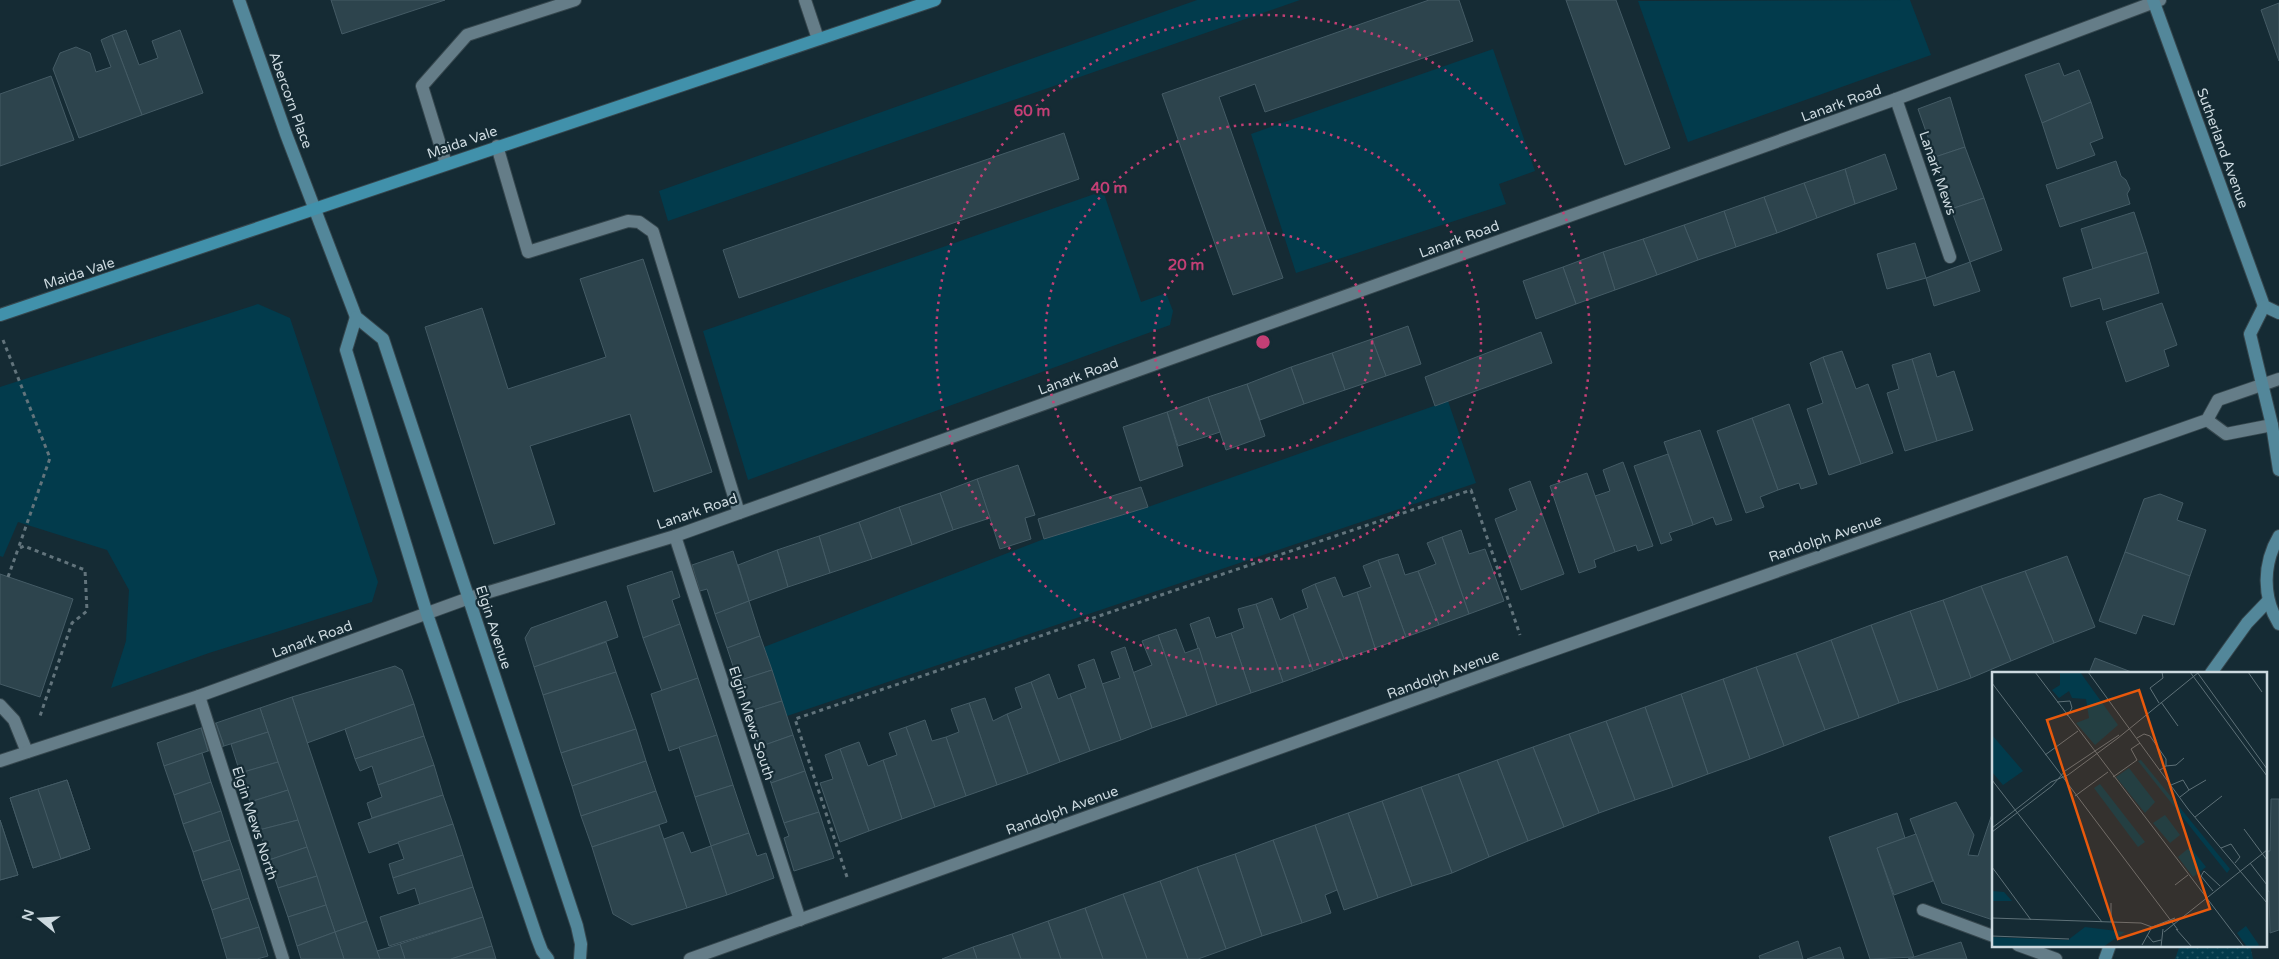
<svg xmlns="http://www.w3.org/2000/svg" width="2279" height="959" font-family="'Varela Round',sans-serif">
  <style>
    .grass { fill: #023b4c }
    .garden { fill: url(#garden-dots) }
    .building { fill: #2d444d; stroke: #445b65 }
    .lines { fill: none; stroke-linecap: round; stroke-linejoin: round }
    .lane-casing { stroke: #36474e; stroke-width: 14 }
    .street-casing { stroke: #36474e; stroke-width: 14 }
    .secondary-casing { stroke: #36474e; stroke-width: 14 }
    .primary-casing { stroke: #36474e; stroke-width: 14 }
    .path { stroke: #62747c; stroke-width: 3; stroke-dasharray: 4 4; stroke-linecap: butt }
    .lane { stroke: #657d88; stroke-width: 12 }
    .street { stroke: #657d88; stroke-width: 12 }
    .secondary { stroke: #53879a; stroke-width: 12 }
    .primary { stroke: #4191ab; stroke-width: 12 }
    .ring { fill: none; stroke: #c43f75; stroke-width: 2.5; stroke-dasharray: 2.5 5 }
    .labels { text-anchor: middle; stroke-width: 4.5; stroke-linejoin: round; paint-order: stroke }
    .street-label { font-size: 14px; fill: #ccd9df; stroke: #152b34 }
    .inset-road { fill: none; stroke: #5e7178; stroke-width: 1 }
    .view { fill: #e8590c; fill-opacity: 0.15; stroke: #e8590c; stroke-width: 2.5 }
    .inset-edge { fill: none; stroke: #ccd9df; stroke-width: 2.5 }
    .centre { fill: #c43f75; stroke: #152b34; stroke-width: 2.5 }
    .ring-label { font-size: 15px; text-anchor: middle; font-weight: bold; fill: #c43f75; stroke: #152b34; stroke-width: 4.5; stroke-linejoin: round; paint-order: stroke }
  </style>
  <defs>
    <pattern id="garden-dots" width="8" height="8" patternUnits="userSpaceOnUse" patternTransform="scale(1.25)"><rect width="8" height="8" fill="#023b4c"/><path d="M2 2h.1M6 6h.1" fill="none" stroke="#265765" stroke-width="1.8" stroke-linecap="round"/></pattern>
  </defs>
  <rect width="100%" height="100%" fill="#152b34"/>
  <!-- grass -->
  <g class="grass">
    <polygon points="1197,0 1300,0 668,221 659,191"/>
    <polygon points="1910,0 1931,55 1688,142 1638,1"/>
    <polygon points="1493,49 1535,171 1499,184 1506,204 1296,273 1251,134"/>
    <polygon points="1103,191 1141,302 1166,293 1173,311 1170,325 748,480 703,331"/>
    <polygon points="258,304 290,318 378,582 372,602 209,653 111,688 126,641 129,590 107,550 18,522 3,557 0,556 0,387"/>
    <polygon points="1448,401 1476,483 787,716 764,647 1044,539 1148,507"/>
  </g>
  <!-- garden -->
  <polygon class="garden" points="2180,945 2250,945 2253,959 2175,959"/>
  <!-- building -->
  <g class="building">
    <polygon points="331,0 445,0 342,34"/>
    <polygon points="1429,0 1459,0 1473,41 1265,112 1255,84 1219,97 1283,278 1233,295 1162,94"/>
    <polygon points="1566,0 1616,0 1670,148 1625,165"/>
    <polygon points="2279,3 2279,61 2261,10"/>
    <polygon points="126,30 139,65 158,58 152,41 180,30 203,93 142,115 112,35"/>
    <polygon points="112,35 142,115 79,138 53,69 60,53 76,47 90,53 96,72 111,67 101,40"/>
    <polygon points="2059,63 2064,76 2079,70 2091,102 2042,123 2025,75"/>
    <polygon points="51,76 74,140 0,166 0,94"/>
    <polygon points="1950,97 1965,147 1935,157 1918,109"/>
    <polygon points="2091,102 2103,138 2090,143 2095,155 2057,169 2042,123"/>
    <polygon points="1064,133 1079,179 739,298 723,250"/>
    <polygon points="1965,147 1984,198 1951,209 1935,157"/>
    <polygon points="1885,154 1897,189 1855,204 1845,169"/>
    <polygon points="2116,161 2121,176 2126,180 2130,189 2127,194 2130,204 2060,227 2046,185"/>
    <polygon points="1845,169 1855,204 1817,218 1804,183"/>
    <polygon points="1804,183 1817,218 1777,233 1764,197"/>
    <polygon points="1764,197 1777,233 1736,247 1724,211"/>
    <polygon points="1984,198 2002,250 1970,262 1951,209"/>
    <polygon points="1724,211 1736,247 1698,260 1684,225"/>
    <polygon points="2134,212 2147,252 2093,269 2081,229"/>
    <polygon points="1684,225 1698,260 1657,275 1643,239"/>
    <polygon points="1643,239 1657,275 1615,290 1603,252"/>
    <polygon points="1915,243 1926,278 1887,289 1877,254"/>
    <polygon points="1603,252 1615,290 1576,304 1563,267"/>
    <polygon points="2147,252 2159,293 2103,310 2100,298 2071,307 2063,278"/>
    <polygon points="643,259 712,472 654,492 630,414 530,446 555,524 494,544 425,327 482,308 508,389 606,357 580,279"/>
    <polygon points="1970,262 1980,291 1934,306 1926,278"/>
    <polygon points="1563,267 1576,304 1536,319 1523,281"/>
    <polygon points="2162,303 2177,345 2164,350 2169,366 2126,382 2106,322"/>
    <polygon points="1408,326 1421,364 1386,376 1372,339"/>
    <polygon points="1541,332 1552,363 1435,406 1425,377"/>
    <polygon points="1372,339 1386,376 1345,390 1332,353"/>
    <polygon points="1842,351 1856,389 1868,384 1893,453 1861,464 1823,357"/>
    <polygon points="1332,353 1345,390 1304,404 1291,367"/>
    <polygon points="1930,353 1937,377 1954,371 1973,430 1937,441 1912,359"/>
    <polygon points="1823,357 1861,464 1829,475 1807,409 1823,403 1810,363"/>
    <polygon points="1912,359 1937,441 1905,451 1887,393 1899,389 1892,365"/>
    <polygon points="1291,367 1304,404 1260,420 1247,384"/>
    <polygon points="1247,384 1265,436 1226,450 1208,397"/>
    <polygon points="1208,397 1220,432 1178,446 1167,412"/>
    <polygon points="1789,404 1817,484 1801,489 1799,483 1778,490 1752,418"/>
    <polygon points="1167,412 1183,466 1140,481 1123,427"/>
    <polygon points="1752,418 1778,490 1760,497 1764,507 1746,513 1717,431"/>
    <polygon points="1700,430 1732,520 1716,525 1713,517 1693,525 1664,442"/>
    <polygon points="1668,454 1693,525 1669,533 1672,540 1661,544 1634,466"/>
    <polygon points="1623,462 1653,546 1638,551 1636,545 1615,552 1595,496 1610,491 1603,470"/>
    <polygon points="1018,465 1035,515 1025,518 1031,539 1000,549 977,479"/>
    <polygon points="1587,473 1615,552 1594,560 1596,567 1579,573 1550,486"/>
    <polygon points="977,479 990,518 953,530 940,493"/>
    <polygon points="1530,481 1564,574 1521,590 1495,519 1517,510 1509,489"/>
    <polygon points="1141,487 1148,507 1044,539 1038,519"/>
    <polygon points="940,493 953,530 912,545 899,507"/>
    <polygon points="2160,494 2183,503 2177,520 2206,530 2190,576 2125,552 2144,499"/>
    <polygon points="899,507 912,545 872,559 859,522"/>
    <polygon points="859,522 872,559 830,573 819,536"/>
    <polygon points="1461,530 1469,554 1485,549 1504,601 1469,614 1442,537"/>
    <polygon points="819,536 830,573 788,587 777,550"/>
    <polygon points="1442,537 1469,614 1439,625 1418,571 1436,564 1427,543"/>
    <polygon points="777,550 788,587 749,601 738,565"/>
    <polygon points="733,551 749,601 715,614 707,589 700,591 692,565"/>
    <polygon points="2125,552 2190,576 2174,625 2143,615 2136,634 2099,621"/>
    <polygon points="1398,554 1405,575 1418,571 1439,625 1406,637 1378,560"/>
    <polygon points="2067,556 2095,627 2054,643 2025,571"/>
    <polygon points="1378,560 1406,637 1375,648 1357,592 1371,587 1363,566"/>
    <polygon points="672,571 680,597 672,600 680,624 643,638 627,586"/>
    <polygon points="2025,571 2054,643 2011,661 1981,586"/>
    <polygon points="0,574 73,599 40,697 0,684"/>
    <polygon points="1335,577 1343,597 1357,592 1375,648 1344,659 1315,584"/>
    <polygon points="1315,584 1344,659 1313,671 1293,614 1308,608 1302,590"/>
    <polygon points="1981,586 2011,661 1971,678 1943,600"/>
    <polygon points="1272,598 1280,620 1293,614 1313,671 1283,682 1256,604"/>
    <polygon points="1943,600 1971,678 1938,690 1910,611"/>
    <polygon points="606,601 618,637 534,667 525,638 531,628"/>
    <polygon points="749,601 760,636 727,648 715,614"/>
    <polygon points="1256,604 1283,682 1251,693 1231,633 1244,628 1238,609"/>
    <polygon points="1910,611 1938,690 1899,703 1871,625"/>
    <polygon points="1209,617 1216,638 1231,633 1251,693 1217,705 1190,624"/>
    <polygon points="680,624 698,678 662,691 643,638"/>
    <polygon points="1871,625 1899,703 1859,718 1831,640"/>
    <polygon points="1176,629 1185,653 1199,648 1217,705 1187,716 1158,635"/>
    <polygon points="1158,635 1187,716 1152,728 1132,673 1152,665 1142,641"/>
    <polygon points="760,636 772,670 738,681 727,648"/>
    <polygon points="1831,640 1859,718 1825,730 1796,653"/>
    <polygon points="606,642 616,672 543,695 534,667"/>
    <polygon points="1125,647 1152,728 1121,740 1102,684 1120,678 1111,652"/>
    <polygon points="1796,653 1825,730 1784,746 1756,667"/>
    <polygon points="2095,658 2134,673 2089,673"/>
    <polygon points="1094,659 1121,740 1090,751 1070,694 1086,688 1078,665"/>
    <polygon points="395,666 402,670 414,704 307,743 292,697"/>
    <polygon points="1756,667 1784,746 1750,759 1723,679"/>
    <polygon points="772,670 782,701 747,712 738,681"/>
    <polygon points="616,672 636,729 561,753 543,695"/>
    <polygon points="1049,674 1058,699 1070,694 1090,751 1060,762 1031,682"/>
    <polygon points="698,678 717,735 669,751 651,694"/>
    <polygon points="1723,679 1750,759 1708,774 1681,694"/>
    <polygon points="1031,682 1060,762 1028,774 1007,714 1022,708 1015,688"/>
    <polygon points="1681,694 1708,774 1673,787 1645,707"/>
    <polygon points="292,697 367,921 335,932 260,708"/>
    <polygon points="985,698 993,721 1007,714 1028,774 997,785 969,703"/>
    <polygon points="782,701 793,735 759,747 747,712"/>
    <polygon points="969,703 997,785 966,796 946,737 959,732 951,709"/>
    <polygon points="414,704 424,736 355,759 345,729"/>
    <polygon points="1645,707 1673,787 1635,800 1606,721"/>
    <polygon points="260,708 268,732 224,746 216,723"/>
    <polygon points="925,720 932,741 946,737 966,796 935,807 906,727"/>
    <polygon points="1606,721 1635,800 1599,813 1569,734"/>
    <polygon points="216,723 224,746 208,751 201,728"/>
    <polygon points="906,727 935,807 902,819 883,760 897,755 889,733"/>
    <polygon points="201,728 208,751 164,766 157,743"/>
    <polygon points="636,729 646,761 572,786 561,753"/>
    <polygon points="268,732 278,762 240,773 231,744"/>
    <polygon points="1569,734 1599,813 1564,827 1533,747"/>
    <polygon points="717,735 733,785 695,797 679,747"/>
    <polygon points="793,735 805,771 771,783 759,747"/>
    <polygon points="424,736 434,765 378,785 372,766 360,771 355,759"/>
    <polygon points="859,742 868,766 883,760 902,819 869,831 840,749"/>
    <polygon points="1533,747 1564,827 1528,841 1497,760"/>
    <polygon points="840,749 869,831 840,842 820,783 833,779 825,755"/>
    <polygon points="202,753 211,782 174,795 164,766"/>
    <polygon points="1497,760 1528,841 1489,857 1458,774"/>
    <polygon points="646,761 656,791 581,816 572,786"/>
    <polygon points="278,762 288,790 250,802 240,773"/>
    <polygon points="434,765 443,795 372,818 367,803 382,797 378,785"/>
    <polygon points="805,771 819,812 784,823 771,783"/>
    <polygon points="1458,774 1489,857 1452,873 1421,787"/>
    <polygon points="67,780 90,849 61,859 38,789"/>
    <polygon points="67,780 90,849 33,868 10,798"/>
    <polygon points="211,782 221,811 183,824 174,795"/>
    <polygon points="733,785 749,833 711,846 695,797"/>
    <polygon points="1421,787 1452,873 1412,886 1382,801"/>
    <polygon points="38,789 61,859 33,868 10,798"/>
    <polygon points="288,790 298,820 259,830 250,802"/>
    <polygon points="656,791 667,822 592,847 581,816"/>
    <polygon points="443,795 453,824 369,853 358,823"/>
    <polygon points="2271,799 2279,799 2279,930 2270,933 2269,891 2265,891 2265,851 2270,851"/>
    <polygon points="1382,801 1412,886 1378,898 1348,813"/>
    <polygon points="1956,802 1974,835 1968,855 1978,856 1993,811 1993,920 1942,903 1910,819"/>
    <polygon points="221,811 230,840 193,852 183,824"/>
    <polygon points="819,812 834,858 794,871 784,838 789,836 784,823"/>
    <polygon points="1348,813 1378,898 1344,910 1315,825"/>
    <polygon points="1897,813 1905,838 1877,848 1914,957 1870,959 1829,837"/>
    <polygon points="0,820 18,875 0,880"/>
    <polygon points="0,820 18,875 0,880"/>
    <polygon points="298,820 307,847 269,860 259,830"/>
    <polygon points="453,824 463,855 393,878 389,864 404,859 398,842"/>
    <polygon points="659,825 687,908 632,925 613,914 592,847"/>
    <polygon points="1315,825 1337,890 1325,895 1331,913 1302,923 1273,840"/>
    <polygon points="683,832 691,853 711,846 727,895 687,908 664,839"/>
    <polygon points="749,833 757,856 766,853 774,878 727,895 711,846"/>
    <polygon points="1916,834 1933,881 1894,895 1877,848"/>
    <polygon points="230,840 240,869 202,881 193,852"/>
    <polygon points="1273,840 1302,923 1262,936 1235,854"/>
    <polygon points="307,847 317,876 278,888 269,860"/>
    <polygon points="1235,854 1262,936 1226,949 1197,867"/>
    <polygon points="463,855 473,887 420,905 415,888 398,894 393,878"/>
    <polygon points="1197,867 1226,949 1198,959 1188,959 1160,881"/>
    <polygon points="240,869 249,898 212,910 202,881"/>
    <polygon points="317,876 326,905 288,917 278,888"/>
    <polygon points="1160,881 1188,959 1147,959 1123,894"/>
    <polygon points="473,887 483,917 389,946 380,917"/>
    <polygon points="1123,894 1147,959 1103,959 1085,908"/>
    <polygon points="249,898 259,927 221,939 212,910"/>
    <polygon points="326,905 335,932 297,946 288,917"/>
    <polygon points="1085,908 1103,959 1061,959 1048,921"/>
    <polygon points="483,917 492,946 451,959 405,959 400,944"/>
    <polygon points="367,921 380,959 344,959 335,932"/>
    <polygon points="1048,921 1061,959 1021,959 1012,934"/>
    <polygon points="259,927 268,956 257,959 227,959 221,939"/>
    <polygon points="335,932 344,959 301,959 297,946"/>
    <polygon points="1012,934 1021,959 977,959 973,947"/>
    <polygon points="1798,941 1803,959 1760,959 1759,956"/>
    <polygon points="1961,942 1967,959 1908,959 1914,957"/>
    <polygon points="400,944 405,959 380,959 377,951"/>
    <polygon points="492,946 496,959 451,959"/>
    <polygon points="973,947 977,959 942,959"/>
    <polygon points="1840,947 1844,959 1807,959"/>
  </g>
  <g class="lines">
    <!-- lane casing -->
    <g class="lane-casing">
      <g id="lane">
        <polyline points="805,0 818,39"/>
        <polyline points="1896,99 1950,257"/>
        <polyline points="497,146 528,252 628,221 639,222 653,232 739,513"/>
        <polyline points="446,164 422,86 467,35 575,0"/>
        <polyline points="0,705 14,720 27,752"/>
        <polyline points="1923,910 1993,936"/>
        <polyline points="2018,945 2056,959"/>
      </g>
    </g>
    <!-- street casing -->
    <g class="street-casing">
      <g id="street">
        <polyline points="2207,420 2226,434 2272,425"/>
        <polyline points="675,536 800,920"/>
        <polyline points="199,696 283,959"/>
        <polyline points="0,761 199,696 469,598 675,536 1896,99 2160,0"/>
        <polyline points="690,959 1528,659 2207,420 2218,400 2279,379"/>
      </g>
    </g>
    <!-- secondary casing -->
    <g class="secondary-casing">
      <g id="secondary">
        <polyline points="239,0 286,134 356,317 383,339 577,926 581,944 580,959"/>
        <polyline points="2153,0 2264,306 2279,313"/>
        <polyline points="2264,306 2250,334 2272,425 2279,470"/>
        <polyline points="356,317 346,350 427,614 537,938 542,951 548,959"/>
        <path d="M2279,536C2263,563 2262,597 2279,624"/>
        <polyline points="2211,673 2247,623 2268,601"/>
        <polyline points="2105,959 2110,945"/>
      </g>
    </g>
    <!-- primary casing -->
    <g class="primary-casing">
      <polyline id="primary" points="0,315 935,0"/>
    </g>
    <!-- path -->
    <g class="path">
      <polyline points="3,340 50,458 18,549"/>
      <polyline points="8,577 18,549 24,546 85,570 87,611 72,623 40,716"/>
      <polyline points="847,877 795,719 1471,490 1520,635"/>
    </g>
    <!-- lane -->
    <use href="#lane" class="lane"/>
    <!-- street -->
    <use href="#street" class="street"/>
    <!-- secondary -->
    <use href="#secondary" class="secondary"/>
    <!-- primary -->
    <use href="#primary" class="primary"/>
  </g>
  <!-- distance rings -->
  <g class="ring">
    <circle cx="1263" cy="342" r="109"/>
    <circle cx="1263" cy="342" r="218"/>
    <circle cx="1263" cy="342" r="327"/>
  </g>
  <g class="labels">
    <!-- street labels -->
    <g class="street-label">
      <text transform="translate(291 100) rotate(70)" y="5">Abercorn Place</text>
      <text transform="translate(1841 103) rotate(-20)" y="5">Lanark Road</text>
      <text transform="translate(462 142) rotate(-19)" y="5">Maida Vale</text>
      <text transform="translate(2223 148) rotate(70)" y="5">Sutherland Avenue</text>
      <text transform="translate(1938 173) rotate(71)" y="5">Lanark Mews</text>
      <text transform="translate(1459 239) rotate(-20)" y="5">Lanark Road</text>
      <text transform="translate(79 273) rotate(-18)" y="5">Maida Vale</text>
      <text transform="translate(1078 376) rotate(-20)" y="5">Lanark Road</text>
      <text transform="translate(697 511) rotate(-19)" y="5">Lanark Road</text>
      <text transform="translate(1825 538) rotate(-19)" y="5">Randolph Avenue</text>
      <text transform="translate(494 627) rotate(72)" y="5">Elgin Avenue</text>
      <text transform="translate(312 639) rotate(-20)" y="5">Lanark Road</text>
      <text transform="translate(1443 674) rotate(-20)" y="5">Randolph Avenue</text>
      <text transform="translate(752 723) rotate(72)" y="5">Elgin Mews South</text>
      <text transform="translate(1062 810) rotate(-20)" y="5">Randolph Avenue</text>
      <text transform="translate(255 823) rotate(72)" y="5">Elgin Mews North</text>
    </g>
  </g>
  <!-- overview -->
  <g transform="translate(1992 672)">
    <rect width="275" height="275" fill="#152b34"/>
    <path d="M68,0H88L126,53L103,73L84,51L97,46L94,27L80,26L77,19L67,26L60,18L68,13ZM149,88L238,197L235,201L146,89ZM137,96L163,130L153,141L124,105ZM108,112L153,170L146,175L102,116ZM173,143L188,163L178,171L161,151ZM198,175L214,195L201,205L186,185ZM254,254L267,273L265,275H255L245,261Z" fill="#023b4c"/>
    <path d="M0,63L31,99L11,113L0,100Z" fill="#023b4c"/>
    <path d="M0,219L12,220L20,229H0ZM93,255L133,260L111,275H0V265L76,268Z" fill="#023b4c"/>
    <path class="inset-road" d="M43,0L252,275M96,0L196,137L275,231M198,0L275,104M205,0L275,97M256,0L270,20M0,11L186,258M65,30L78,29L80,36L75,44M169,30L186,54M167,31L158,16L171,6L170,0M145,66L152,62L158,64L174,87V94L168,98M53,83L86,59M174,94L184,93L192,86M121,105L145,88L139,77L148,71M0,108L110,250M179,113L191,108L197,118L188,125M197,118L214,108M83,124L116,100M203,145L230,124M0,156L59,110L76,103L126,66L207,0M252,157L275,188M0,160L60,114L73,99L127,63M229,176L239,172L248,185L243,191M258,191L275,213M0,195L39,248M183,213L196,203M221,219L209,204L212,199L228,214M0,246L149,251L160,255M119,250V231M184,257L200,275M172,260L275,178M155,263L161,270L169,268M0,264L77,267M150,273L160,255L183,246M169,275L171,257"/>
    <path class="view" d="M147,18L218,237L126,267L55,48Z"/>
    <rect width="275" height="275" class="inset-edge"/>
  </g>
  <circle cx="1263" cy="342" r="8" class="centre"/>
  <g class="ring-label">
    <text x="1032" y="116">60 m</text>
    <text x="1109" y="193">40 m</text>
    <text x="1186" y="270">20 m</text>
  </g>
  <!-- north arrow -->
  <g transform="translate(40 919) rotate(288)" stroke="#152b34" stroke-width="4" paint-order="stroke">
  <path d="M0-4L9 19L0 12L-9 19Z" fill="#ccd9df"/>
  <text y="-8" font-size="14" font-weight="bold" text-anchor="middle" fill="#ccd9df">N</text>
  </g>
</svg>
